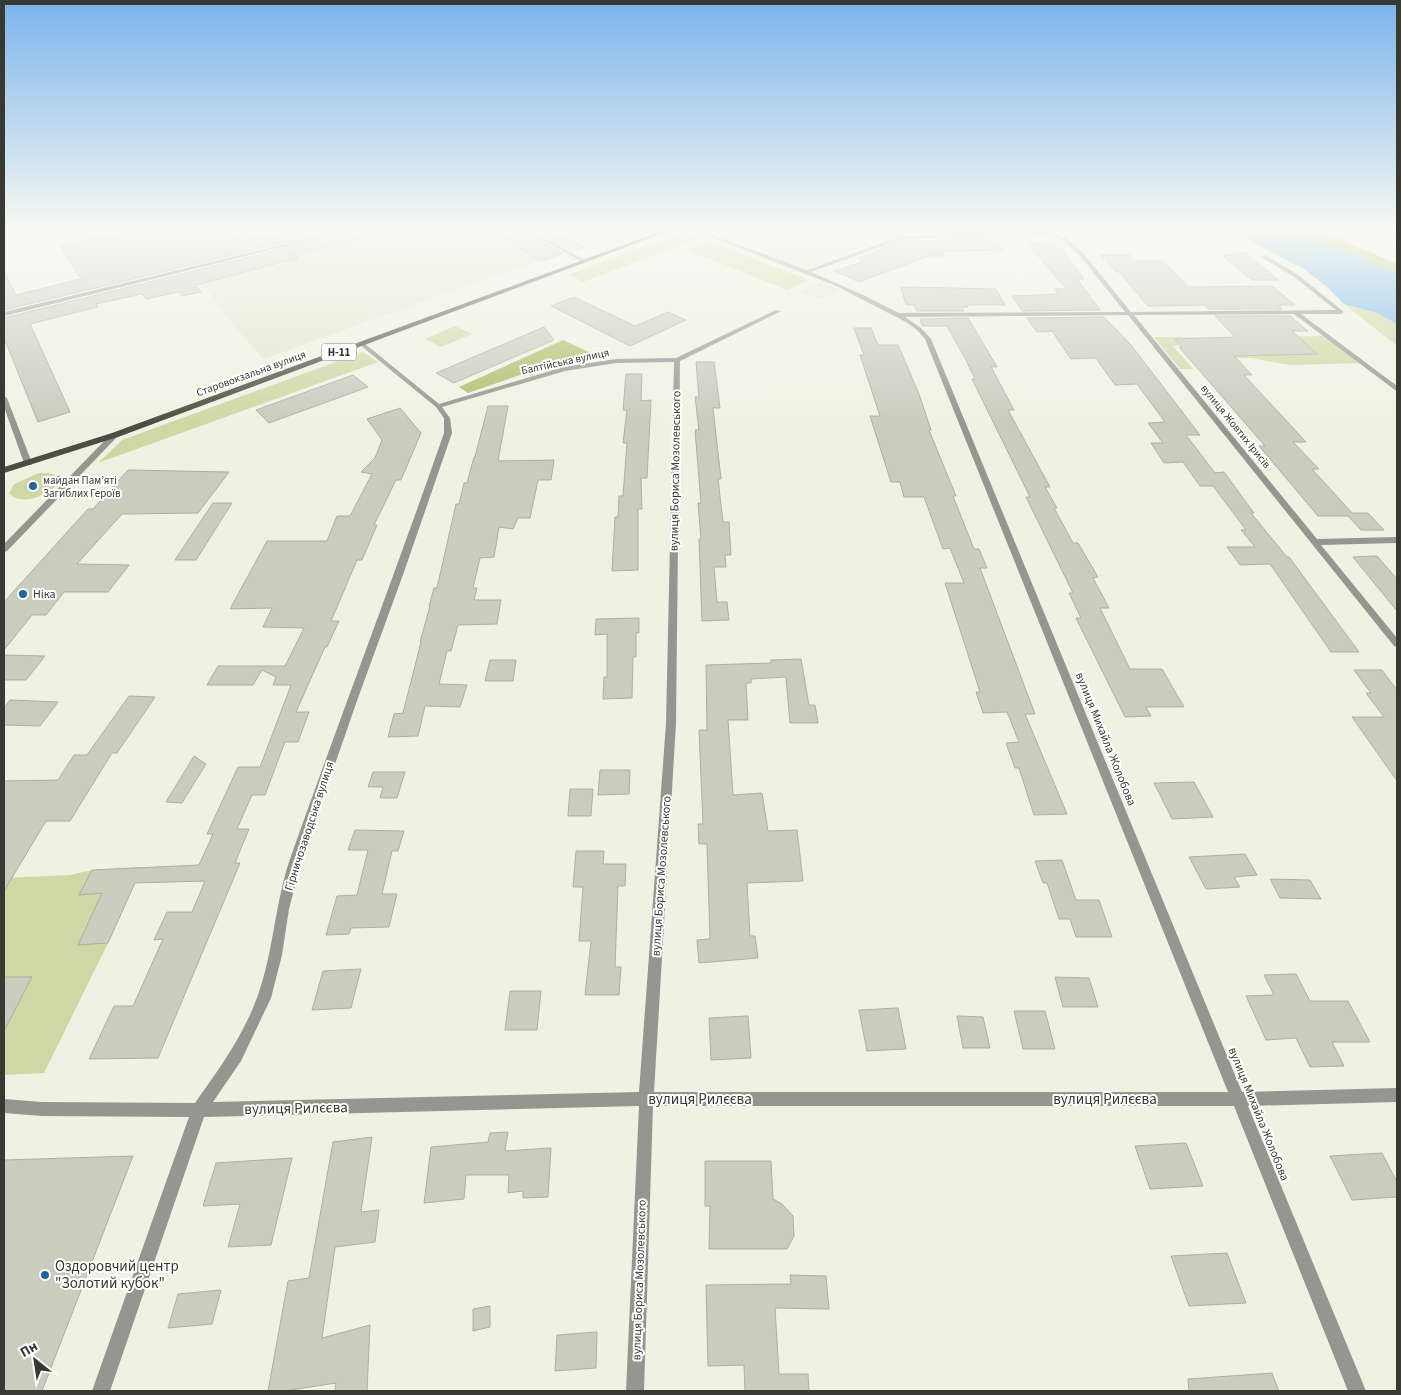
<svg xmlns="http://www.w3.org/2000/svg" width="1401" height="1395" font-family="'Source Sans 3',sans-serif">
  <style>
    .built { fill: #e3e8d1 }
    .green { fill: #cfd8a5 }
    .forest { fill: #b1bc6b }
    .water { fill: #75b5ef }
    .building { fill: #caccbe; stroke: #adafa1 }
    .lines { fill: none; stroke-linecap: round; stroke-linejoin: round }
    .street { fill: #959690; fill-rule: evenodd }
    .primary { fill: #4c4e43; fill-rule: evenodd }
    .poi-dot { fill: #22659b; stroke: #fff; stroke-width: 2 }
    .labels { text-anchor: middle; stroke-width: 4; stroke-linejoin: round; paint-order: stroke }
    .shield { fill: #fff; stroke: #747470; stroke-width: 1 }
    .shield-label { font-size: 11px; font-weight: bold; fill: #383933 }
    .far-street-label { font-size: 11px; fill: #383933; stroke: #fff }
    .far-poi-label { font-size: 11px; fill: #383933; stroke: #fff; text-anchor: start }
    .street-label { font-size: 12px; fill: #383933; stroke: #fff }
    .poi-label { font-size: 12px; fill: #383933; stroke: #fff; text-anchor: start }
    .near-street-label { font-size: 15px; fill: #383933; stroke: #fff }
    .near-poi-label { font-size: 15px; fill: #383933; stroke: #fff; text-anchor: start }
  </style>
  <rect width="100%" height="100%" fill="#eff2e3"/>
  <!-- built -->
  <g class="built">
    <polygon points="382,229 512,229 557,256 490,277 264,359 233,325 203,283 348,237"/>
    <polygon points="701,229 1115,229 883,235 863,241 870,244 809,268"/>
    <polygon points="822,282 840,290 819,299 801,291"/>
  </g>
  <!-- green -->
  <g class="green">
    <polygon points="685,232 700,238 583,282 569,274"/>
    <polygon points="710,242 809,280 787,290 688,250"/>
    <polygon points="1344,304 1377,313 1397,324 1397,346"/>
    <polygon points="455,326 472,334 441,347 425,339"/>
    <polygon points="1328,336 1364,363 1290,365 1250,358 1208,358 1214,353 1278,355 1259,337"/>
    <polygon points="1154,337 1221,338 1190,345 1173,346 1193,369 1180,369"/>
    <polygon points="363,352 378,362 98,463 122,440"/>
    <path d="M39,473H48L59,476L60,480C53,494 21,508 9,493L14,484Z"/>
    <polygon points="142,867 108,943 44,1073 4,1075 4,878 70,875 92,870"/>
  </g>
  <!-- forest -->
  <g class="forest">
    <polygon points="1295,229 1317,229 1397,264 1397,273"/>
    <polygon points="563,340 602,358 520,375 468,393 459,387"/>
  </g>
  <!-- water -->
  <polygon class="water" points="1220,229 1295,229 1397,273 1397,324 1377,313 1344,304 1327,287 1304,269 1235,233"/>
  <!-- building -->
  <g class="building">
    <polygon points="143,229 227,229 241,242 298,229 341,229 4,310 4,271 16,295 81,279 60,246"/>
    <polygon points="357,229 375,229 376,234 295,255 298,258 196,285 201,292 182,296 179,292 146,299 142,294 96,304 98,307 30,324 70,412 38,422 4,338 4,318 355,231"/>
    <polygon points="489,229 521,229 563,254 540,261"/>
    <polygon points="532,229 544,229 585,247 573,251"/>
    <polygon points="880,229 986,229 988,232 901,234 886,239"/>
    <polygon points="994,239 1004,250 942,251 945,256 928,256 859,282 835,271 864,261 858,258 902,241"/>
    <polygon points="1052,242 1058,249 1062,249 1084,279 1077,279 1100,310 1022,311 1012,296 1058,294 1055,289 1066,289 1027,243"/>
    <polygon points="1245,252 1278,280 1252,280 1223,256"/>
    <polygon points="1100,255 1130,255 1136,261 1163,261 1189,287 1272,286 1295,305 1277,305 1282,309 1208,309 1204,305 1148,306 1118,271 1115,271"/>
    <polygon points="901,287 996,289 1005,305 968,305 968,307 961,307 964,311 917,311 914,305 906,305"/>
    <polygon points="574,297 635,326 668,312 686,320 630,346 551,306"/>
    <polygon points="1215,316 1290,316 1308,331 1292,331 1317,354 1234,356 1252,375 1244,375 1306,442 1293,442 1319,469 1312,469 1352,513 1368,513 1384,530 1361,530 1348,516 1318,516 1259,446 1265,446 1179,347 1182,347 1175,339 1235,337"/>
    <polygon points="1104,317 1131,345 1200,435 1186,435 1215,473 1224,472 1254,513 1251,513 1287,557 1289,557 1359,652 1331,652 1270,564 1240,565 1227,547 1255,547 1241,530 1246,530 1213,486 1200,486 1183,462 1164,463 1151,443 1163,443 1148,423 1165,422 1137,384 1115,385 1096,358 1071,359 1052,331 1037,332 1027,318"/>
    <polygon points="968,318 997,367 991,367 1014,410 1008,410 1050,487 1045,487 1057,508 1054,508 1073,543 1078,543 1098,577 1093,578 1109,608 1100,608 1130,669 1162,669 1184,707 1146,707 1151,716 1125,717 1076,618 1081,618 1069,593 1073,593 1026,497 1030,497 972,379 975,379 965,358 947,326 922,326 920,319"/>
    <polygon points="544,327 554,340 454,383 436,373"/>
    <polygon points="854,328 871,328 878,345 898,345 919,394 931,430 929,430 956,496 953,496 974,549 979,549 987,568 980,568 1035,714 1025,714 1067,814 1034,815 1019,768 1015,768 1006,743 1019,742 1007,712 983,713 976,692 980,692 945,583 964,583 950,548 943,549 924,497 904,497 900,482 891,482 870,416 880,416 860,355 864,355"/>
    <polygon points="696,362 714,362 720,408 713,408 721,479 718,479 723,522 729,522 731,555 725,555 726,567 714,567 717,602 727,602 729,620 702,621 699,539 701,539 698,503 701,503 695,430 699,430 695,397 699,397"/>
    <polygon points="626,374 642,374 641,401 651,400 647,478 641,478 642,509 638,509 638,570 612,571 615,517 618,517 619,496 623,496 627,443 623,443 627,410 623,410"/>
    <polygon points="353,375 368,387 269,423 256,410"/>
    <polygon points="488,406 508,406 498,461 554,460 551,480 538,480 530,518 518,518 513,529 499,527 494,557 480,558 473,588 477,588 474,600 501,600 497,624 458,625 451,651 447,651 439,684 467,685 460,707 425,706 418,736 388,737 394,714 403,713 421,642 420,642 430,606 429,606 434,588 437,588 456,504 459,504 464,483 467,483 474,457 475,457"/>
    <polygon points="400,408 421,433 401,480 396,480 374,525 377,525 362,560 357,560 331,621 339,621 327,647 325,647 296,712 309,712 298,742 285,742 265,795 252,795 237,829 249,829 235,863 240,863 158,1058 89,1059 114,1006 133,1006 163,939 154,940 167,912 192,912 205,881 135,883 108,943 78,945 102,893 79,895 92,870 199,865 213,834 207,834 238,767 260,767 291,685 273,685 276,677 262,670 253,685 207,685 218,666 285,666 304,628 263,627 272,608 230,609 267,541 327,541 337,516 350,516 372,474 361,472 375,458 382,440 367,419"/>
    <polygon points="128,470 229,472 198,513 122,514 77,564 129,565 108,592 64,592 46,615 32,615 4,650 4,602 88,509 93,509"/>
    <polygon points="213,503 232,503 196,560 175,560"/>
    <polygon points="1377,556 1397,579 1397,611 1353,557"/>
    <polygon points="639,618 639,633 636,633 636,657 633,657 632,698 603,699 604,677 607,677 607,634 595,635 596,619"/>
    <polygon points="4,655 45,656 26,680 4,680"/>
    <polygon points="801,659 809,705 815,705 818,723 790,723 786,677 751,679 751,683 746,683 748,720 728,720 733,795 762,793 768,831 797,830 803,881 747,883 750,936 755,936 758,958 699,963 697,940 710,939 707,844 699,844 698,824 703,824 699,730 707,730 706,665 771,663 771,660"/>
    <polygon points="490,660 516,660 513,681 485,681"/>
    <polygon points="1354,670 1382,670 1397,690 1397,781 1352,717 1384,717 1366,693 1371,693"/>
    <polygon points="129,696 155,697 117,753 112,753 70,821 46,821 4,891 4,781 58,780 74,755 87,755"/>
    <polygon points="10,700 58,702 40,726 4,725 4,708"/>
    <polygon points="194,756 206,764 182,803 166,802"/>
    <polygon points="600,770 630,770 629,794 598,795"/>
    <polygon points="373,772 405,772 397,798 380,798 383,787 368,787"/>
    <polygon points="1194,782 1213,817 1172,819 1154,783"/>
    <polygon points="570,789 593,789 591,816 568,816"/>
    <polygon points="355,830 404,831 398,851 392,851 382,894 397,894 389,927 351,928 349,934 326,935 337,896 357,895 368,850 348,850"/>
    <polygon points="576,851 604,851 603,864 626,864 625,886 618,886 615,967 621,967 619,995 585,995 591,941 579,941 583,887 573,887"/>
    <polygon points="1245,854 1257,875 1234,877 1240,887 1206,889 1189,857"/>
    <polygon points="1062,860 1076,900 1099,900 1112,937 1076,937 1070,919 1059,919 1047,883 1043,883 1035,861"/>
    <polygon points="1270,879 1310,880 1321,899 1280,898"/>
    <polygon points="361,969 351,1008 312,1010 323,971"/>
    <polygon points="1296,974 1310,1001 1348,1001 1370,1042 1332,1042 1344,1066 1310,1067 1296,1038 1266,1040 1246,996 1274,995 1264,975"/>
    <polygon points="4,977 32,977 4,1031"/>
    <polygon points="1055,977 1089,978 1098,1007 1063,1007"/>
    <polygon points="510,991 541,991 537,1030 505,1030"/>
    <polygon points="898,1008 906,1049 867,1051 859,1010"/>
    <polygon points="1014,1011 1045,1011 1055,1049 1023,1049"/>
    <polygon points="748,1016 751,1058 711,1060 709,1018"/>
    <polygon points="957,1016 983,1017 990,1048 963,1048"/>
    <polygon points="508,1132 505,1151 551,1148 548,1197 523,1198 523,1191 508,1193 509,1175 466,1175 464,1199 424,1203 431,1147 488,1142 490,1133"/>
    <polygon points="372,1137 361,1212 379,1210 375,1242 335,1247 322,1338 370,1325 367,1391 335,1391 336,1383 284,1391 268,1391 288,1281 309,1278 333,1142"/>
    <polygon points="1186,1143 1203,1186 1150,1189 1135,1146"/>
    <polygon points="1382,1153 1397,1182 1397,1197 1352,1200 1330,1156"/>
    <polygon points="133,1156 42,1391 4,1391 4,1160"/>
    <polygon points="292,1158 271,1245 228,1247 240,1204 203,1206 216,1163"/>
    <polygon points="705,1161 771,1161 773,1199 782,1204 793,1216 794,1236 787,1249 709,1249 710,1206 705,1206"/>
    <polygon points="1227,1253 1246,1303 1189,1306 1171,1256"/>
    <polygon points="790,1275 826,1276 829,1309 775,1308 779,1374 808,1374 809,1391 745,1391 744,1365 708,1366 706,1285 791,1284"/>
    <polygon points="221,1290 212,1324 168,1328 178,1294"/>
    <polygon points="490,1306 490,1327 473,1331 473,1309"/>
    <polygon points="597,1332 596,1368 555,1371 557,1335"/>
    <polygon points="1272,1373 1279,1391 1189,1391 1188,1379"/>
  </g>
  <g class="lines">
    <!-- street -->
    <g class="street">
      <polygon points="14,229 23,229 4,233 4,231"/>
      <polygon points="348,229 355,229 4,316 4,312"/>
      <polygon points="523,229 528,229 587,261 582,262"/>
      <path d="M691,229H697L807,270L901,236L1048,232L1065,237L1084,254L1131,312L1336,310L1294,277L1263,258V256L1265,255L1297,274L1344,312L1341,314H1301L1397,386V391L1395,390L1294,314L1134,315L1317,539L1397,537V543L1321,545L1397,638V647L1394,646L1128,315L905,317L921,328L931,339L1242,1092L1397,1088V1102L1248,1106L1366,1391H1348L1234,1106H653L644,1391H626L639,1106L204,1117L110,1391H92L189,1117L42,1116L4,1113V1099L42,1102L195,1103C219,1069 244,1035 258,995C274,950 275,901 291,856C341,715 395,574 444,433V418L436,407L360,345V343H364L439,404L564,367L616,359L676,358L776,310L781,311L680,361L676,723L654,1092H1228L925,339L917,330L906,322L836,286ZM1048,236L1061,239L1080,256L1125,312L899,313L863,295L811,272L902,239ZM674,362L666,723L639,1092L213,1102L241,1061L271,998L282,955L289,909L302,859L358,698L404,572L452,433L450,418L442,407L565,371L616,363Z"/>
      <polygon points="1380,229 1386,229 1397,233 1397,236"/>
      <polygon points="4,396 7,398 32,463 31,465 25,465 24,463 4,407"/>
      <polygon points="112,433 119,435 7,551 4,552 4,544"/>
    </g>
    <!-- primary -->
    <polygon class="primary" points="667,229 675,229 118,437 4,473 4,467 112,433"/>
  </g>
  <!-- sky -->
  <linearGradient id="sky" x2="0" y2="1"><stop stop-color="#7ab4eb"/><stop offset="0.54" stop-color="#f8f9f2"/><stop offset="1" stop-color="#f8f9f2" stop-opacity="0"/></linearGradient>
  <rect width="1401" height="424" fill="url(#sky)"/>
  <!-- markers -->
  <g class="poi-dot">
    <circle cx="33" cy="486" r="5"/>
    <circle cx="23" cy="594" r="5"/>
    <circle cx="45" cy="1275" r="5"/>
  </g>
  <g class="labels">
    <!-- shield labels -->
    <rect class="shield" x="321.5" y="343.5" width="35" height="17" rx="4"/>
    <g class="shield-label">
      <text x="339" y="356">Н-11</text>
    </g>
    <!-- far-street labels -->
    <g class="far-street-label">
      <text transform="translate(565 361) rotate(-12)" y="4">Балтійська вулиця</text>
      <text transform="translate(251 373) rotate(-20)" y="4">Старовокзальна вулиця</text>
      <text transform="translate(1236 426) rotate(51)" y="4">вулиця Жовтих Ірисів</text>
    </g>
    <!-- far-poi labels -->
    <g class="far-poi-label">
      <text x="43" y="484">майдан Пам’яті<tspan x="43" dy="13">Загиблих Героїв</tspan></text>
    </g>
    <!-- street labels -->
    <g class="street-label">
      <text transform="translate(675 471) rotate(-89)" y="4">вулиця Бориса Мозолевського</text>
      <text transform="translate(1106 739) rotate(68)" y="4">вулиця Михайла Жолобова</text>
      <text transform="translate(309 826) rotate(-72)" y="4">Гірничозаводська вулиця</text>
      <text transform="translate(661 876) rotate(-86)" y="4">вулиця Бориса Мозолевського</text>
      <text transform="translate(1259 1114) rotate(68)" y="4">вулиця Михайла Жолобова</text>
      <text transform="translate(639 1280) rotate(-88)" y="4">вулиця Бориса Мозолевського</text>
    </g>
    <!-- poi labels -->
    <g class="poi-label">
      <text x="33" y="598">Ніка</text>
    </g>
    <!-- near-street labels -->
    <g class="near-street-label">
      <text x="700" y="1104">вулиця Рилєєва</text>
      <text x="1105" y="1104">вулиця Рилєєва</text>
      <text transform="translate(296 1108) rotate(-1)" y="5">вулиця Рилєєва</text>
    </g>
    <!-- near-poi labels -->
    <g class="near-poi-label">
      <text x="55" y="1271">Оздоровчий центр<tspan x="55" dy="17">"Золотий кубок"</tspan></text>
    </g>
  </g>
  <!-- border -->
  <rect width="1401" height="1395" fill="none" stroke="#383933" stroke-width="10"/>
  <!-- north arrow -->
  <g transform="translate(35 1360) rotate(330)" stroke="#ffffff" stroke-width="4" paint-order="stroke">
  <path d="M0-4L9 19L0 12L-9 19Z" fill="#383933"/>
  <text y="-8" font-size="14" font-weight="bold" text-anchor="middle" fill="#383933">Пн</text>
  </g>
</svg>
